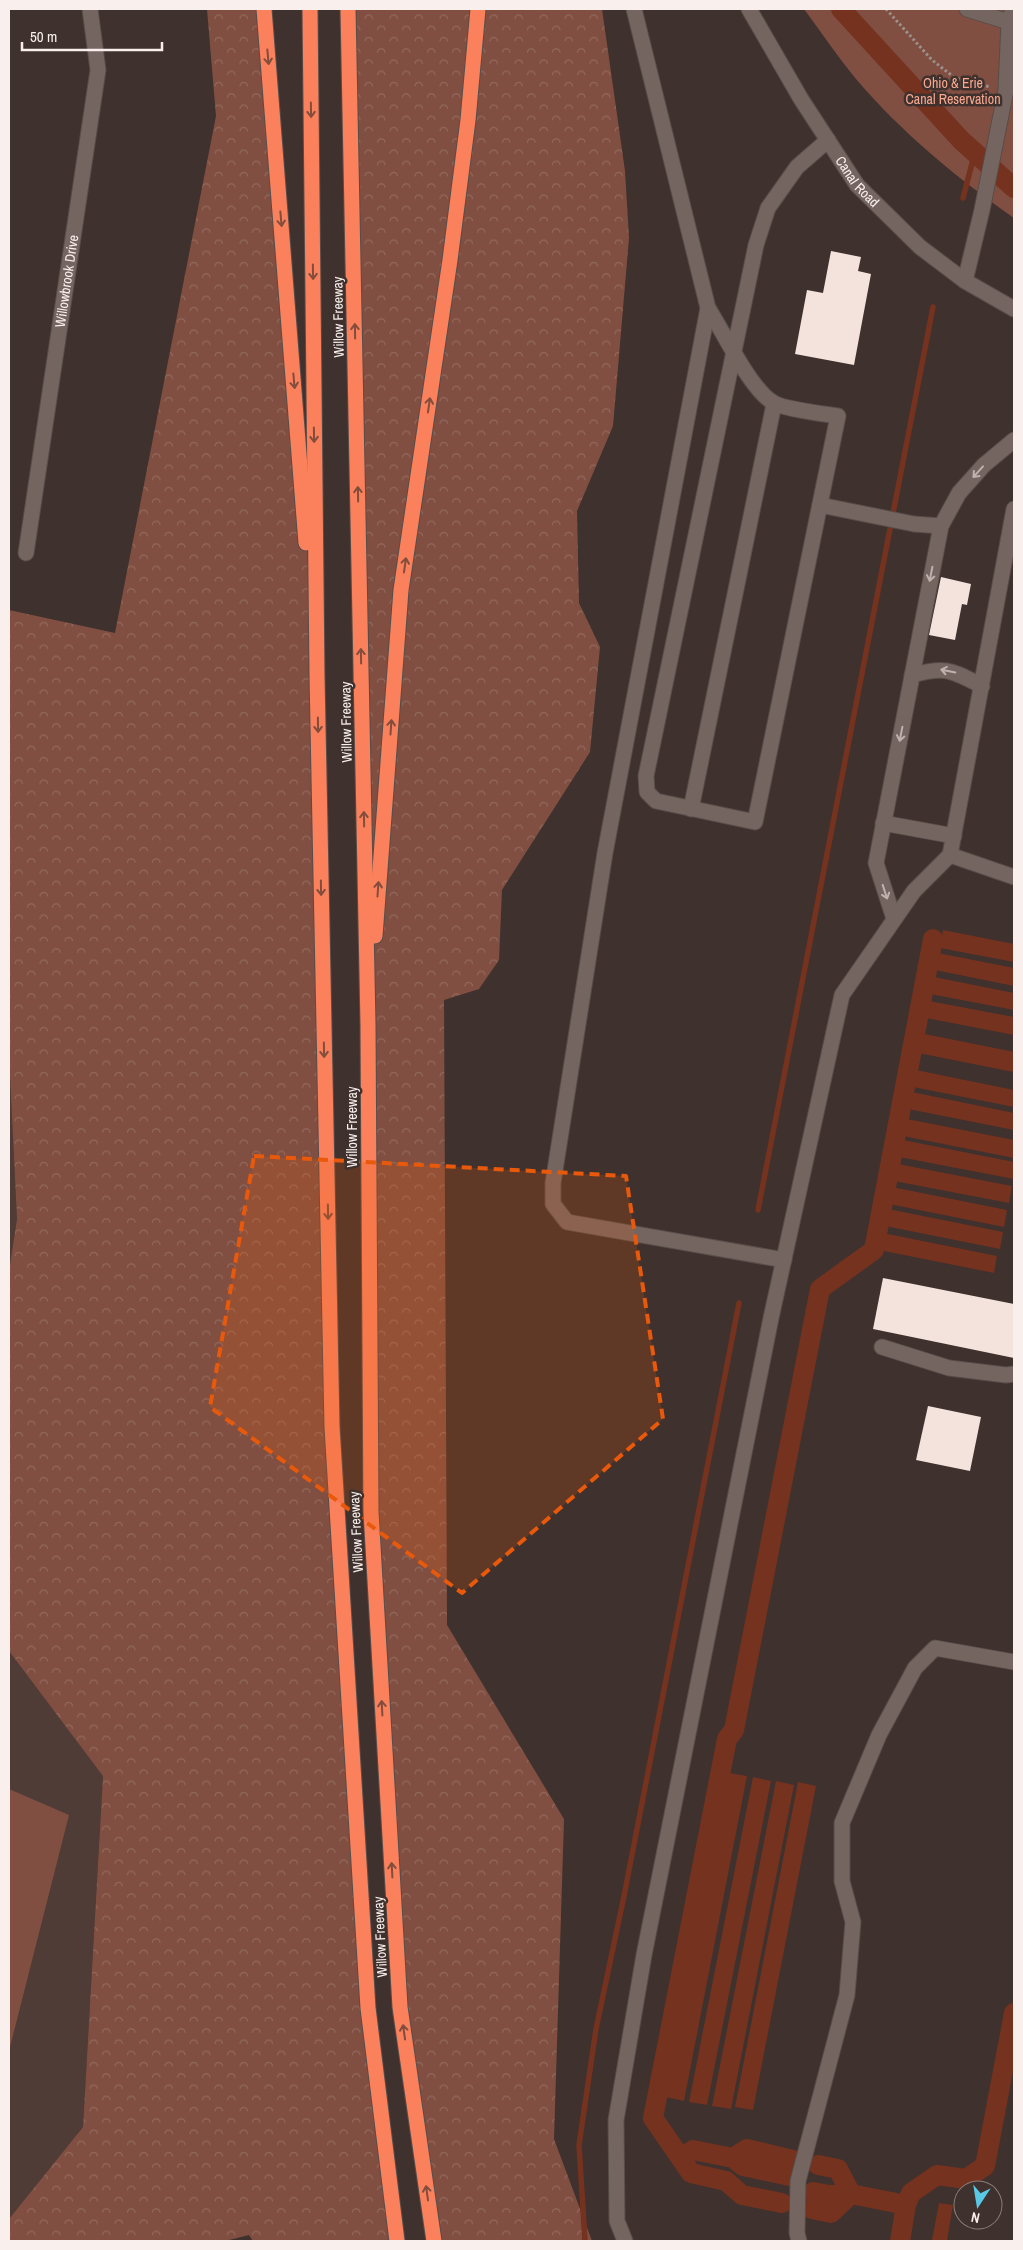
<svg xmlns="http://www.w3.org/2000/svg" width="1023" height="2250" font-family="'Archivo Narrow',sans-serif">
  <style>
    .built { fill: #4f3c36 }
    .forest { fill: url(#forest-crowns) }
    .park { fill: #804f41 }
    .water { fill: #74321f }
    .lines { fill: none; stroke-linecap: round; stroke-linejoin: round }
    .stream { stroke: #74321f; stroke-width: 5.5 }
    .canal { stroke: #74321f; stroke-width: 20 }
    .building { fill: #f4e2dd }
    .minor-casing { stroke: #584d49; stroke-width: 17 }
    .highway-casing { stroke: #584d49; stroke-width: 17 }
    .path { stroke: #9c918d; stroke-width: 3; stroke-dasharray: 2.5 2.5; stroke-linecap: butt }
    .minor { stroke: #756561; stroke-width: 15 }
    .highway { stroke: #fb805c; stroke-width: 15 }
    .oneway { stroke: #814d3d }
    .oneway2 { stroke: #beb1ae }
    .marked { fill: #e8590c; fill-opacity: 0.2; stroke: #e8590c; stroke-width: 4; stroke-dasharray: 10 6; stroke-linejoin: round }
    .labels { text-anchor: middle; stroke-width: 5; stroke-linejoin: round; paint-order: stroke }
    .park-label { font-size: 14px; fill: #faa991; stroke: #3f312d }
    .street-label { font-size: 14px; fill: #f9f0ed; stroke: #3f312d }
  </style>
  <defs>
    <pattern id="forest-crowns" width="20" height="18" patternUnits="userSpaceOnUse" patternTransform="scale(1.25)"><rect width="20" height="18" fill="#804f41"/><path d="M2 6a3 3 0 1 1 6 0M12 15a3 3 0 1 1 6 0" fill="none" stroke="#93695d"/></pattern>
  </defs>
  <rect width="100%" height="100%" fill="#3f312d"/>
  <!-- built -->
  <g class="built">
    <polygon points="9,1057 17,1219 9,1271"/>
    <polygon points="9,1651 103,1775 83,2127 9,2219"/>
  </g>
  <!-- forest -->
  <g class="forest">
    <polygon points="207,9 264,9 317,676 332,1427 368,2008 397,2241 253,2241 249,2235 225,2241 9,2241 9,2219 83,2127 103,1776 9,1651 9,1271 17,1219 9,1057 9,610 115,633 216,116"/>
    <polygon points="348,9 602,9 625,171 629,238 613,426 577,511 579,603 600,647 590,752 502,890 499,960 479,989 444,1000 447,1625 564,1819 554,2139 592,2241 434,2241 400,2007 371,1512"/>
  </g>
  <!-- park -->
  <g class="park">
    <path d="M804,9H1014V218C957,178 902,133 856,79C838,57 821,32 804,9Z"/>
    <polygon points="9,1789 69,1815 9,2051"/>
  </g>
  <!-- water -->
  <g class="water">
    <polygon points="943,930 1014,944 1014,962 940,948"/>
    <polygon points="938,953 1014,968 1014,986 935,970"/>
    <polygon points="934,977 1014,993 1014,1010 930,994"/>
    <polygon points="929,1001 1014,1017 1014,1035 926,1018"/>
    <polygon points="916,1070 1014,1090 1014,1107 913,1087"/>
    <polygon points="912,1092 1014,1113 1014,1130 908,1109"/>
    <polygon points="907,1119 1014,1140 1014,1158 903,1136"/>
    <polygon points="903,1140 1014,1162 1014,1179 899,1157"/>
    <polygon points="898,1164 1012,1186 1009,1203 894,1181"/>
    <polygon points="892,1187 1007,1210 1004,1227 889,1204"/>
    <polygon points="888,1209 1003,1232 1000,1249 885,1226"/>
    <polygon points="883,1233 997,1256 994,1273 879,1250"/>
    <polygon points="729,1773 747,1776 684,2101 666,2097"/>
    <polygon points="753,1777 771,1781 707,2105 689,2102"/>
    <polygon points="776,1781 794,1785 731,2109 712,2106"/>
    <polygon points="798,1782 816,1786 753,2110 735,2107"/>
    <polygon points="939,2203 953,2205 947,2241 932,2240"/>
  </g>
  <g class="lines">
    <!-- stream -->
    <g class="stream">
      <polyline points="963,198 975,152"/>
      <polyline points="758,1210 933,307"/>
      <polyline points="585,2241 579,2145 596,2029 624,1896 739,1303"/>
    </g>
    <!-- canal -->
    <g class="canal">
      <polyline points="841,9 961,140 1014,188"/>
      <polyline points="914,1042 1014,1062"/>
      <polyline points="681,2158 693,2150 733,2158 743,2166 794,2177"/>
      <polyline points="733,2158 747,2149 797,2161"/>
      <polyline points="818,2165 838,2169 851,2194"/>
      <polyline points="813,2192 829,2195 851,2194 906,2205 911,2193 937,2175 966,2179 985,2166 1014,2013"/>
      <polyline points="782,2203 742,2195 726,2181 691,2173 653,2118 727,1739 734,1730 820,1289 874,1250 933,939"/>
      <polyline points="812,2209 831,2213 851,2194"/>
      <polyline points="900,2241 906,2205"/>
    </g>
  </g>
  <!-- building -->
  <g class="building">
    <polygon points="831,251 861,257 858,271 871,274 854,365 795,354 807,290 823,293"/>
    <polygon points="941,577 971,584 967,605 962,604 955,640 929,635"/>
    <polygon points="883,1278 1014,1304 1014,1358 873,1329"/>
    <polygon points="928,1406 981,1417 970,1471 916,1460"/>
  </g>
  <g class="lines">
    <!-- minor casing -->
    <g class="minor-casing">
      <g id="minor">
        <polyline points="634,9 708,308 605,853 553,1183 553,1204 567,1222 784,1260"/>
        <path id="s1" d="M749,9L801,99L857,185L920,247L965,281L1014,309"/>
        <polyline points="967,9 1009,22"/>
        <polyline points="965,281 982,210 1006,90 1009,22 1013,9"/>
        <path d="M708,308C723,331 751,391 774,403C784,409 824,414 838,416L755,822L656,801L647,792L646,776L756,245L768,208L797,167L828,140"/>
        <polyline points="820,505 914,524 941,526"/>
        <path id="s2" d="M26,553L98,70L90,9"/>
        <path d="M912,675C947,666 951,670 982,686"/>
        <polyline points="691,809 774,404"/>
        <polyline points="883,823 954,836"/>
        <polyline points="950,855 1014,877"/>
        <polyline points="894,919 876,863 941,526 959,493 984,465 1014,440"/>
        <polyline points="882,1347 949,1368 1006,1375 1014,1374"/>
        <polyline points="625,2241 617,2221 616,2120 644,1955 771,1318 842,995 914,891 950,855 1014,509"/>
        <polyline points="799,2241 797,2233 798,2181 847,1995 853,1922 842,1881 842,1823 879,1735 915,1668 935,1648 1014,1662"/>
      </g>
    </g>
    <!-- highway casing -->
    <g class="highway-casing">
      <g id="highway">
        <polyline points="264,9 306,543"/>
        <polyline points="310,9 317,676 332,1427 368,2008 397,2241"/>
        <polyline points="348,9 368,1025 371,1512 400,2007 434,2241"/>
        <polyline points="375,936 401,590 450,260 468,120 478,9"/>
      </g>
    </g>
    <!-- path -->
    <polyline class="path" points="886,9 932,60 955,78 990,87"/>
    <!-- minor -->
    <use href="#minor" class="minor"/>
    <!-- highway -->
    <use href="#highway" class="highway"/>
  </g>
  <!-- one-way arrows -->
  <defs><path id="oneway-shaft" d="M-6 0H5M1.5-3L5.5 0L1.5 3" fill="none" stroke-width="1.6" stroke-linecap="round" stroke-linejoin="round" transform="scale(1.25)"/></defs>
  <g class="oneway">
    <use href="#oneway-shaft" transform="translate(268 57) rotate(85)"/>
    <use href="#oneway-shaft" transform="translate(311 110) rotate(89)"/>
    <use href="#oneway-shaft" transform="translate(281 219) rotate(85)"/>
    <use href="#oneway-shaft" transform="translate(313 272) rotate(89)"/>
    <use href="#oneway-shaft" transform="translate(355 331) rotate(-91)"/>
    <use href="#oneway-shaft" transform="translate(294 381) rotate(85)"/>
    <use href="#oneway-shaft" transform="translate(429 405) rotate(-82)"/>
    <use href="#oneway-shaft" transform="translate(314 435) rotate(89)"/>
    <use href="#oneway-shaft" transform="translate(358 494) rotate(-91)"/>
    <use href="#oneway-shaft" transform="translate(405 565) rotate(-82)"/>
    <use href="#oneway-shaft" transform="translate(361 656) rotate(-91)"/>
    <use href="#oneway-shaft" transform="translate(318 725) rotate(89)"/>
    <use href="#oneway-shaft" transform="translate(391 727) rotate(-86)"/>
    <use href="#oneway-shaft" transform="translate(364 819) rotate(-91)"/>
    <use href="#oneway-shaft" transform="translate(321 888) rotate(89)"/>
    <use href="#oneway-shaft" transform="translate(378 889) rotate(-86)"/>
    <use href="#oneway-shaft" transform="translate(324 1050) rotate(89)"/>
    <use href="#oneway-shaft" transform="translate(328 1212) rotate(89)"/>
    <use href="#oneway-shaft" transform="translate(382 1708) rotate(-93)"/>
    <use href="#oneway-shaft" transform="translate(392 1870) rotate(-93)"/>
    <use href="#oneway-shaft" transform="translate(404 2032) rotate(-98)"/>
    <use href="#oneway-shaft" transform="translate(427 2193) rotate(-98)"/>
  </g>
  <g class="oneway2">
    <use href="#oneway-shaft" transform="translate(978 472) rotate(132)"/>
    <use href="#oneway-shaft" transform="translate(931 574) rotate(101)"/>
    <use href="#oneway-shaft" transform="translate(948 671) rotate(-168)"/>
    <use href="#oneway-shaft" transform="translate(901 734) rotate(101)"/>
    <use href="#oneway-shaft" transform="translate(885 892) rotate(72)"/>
  </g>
  <!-- marked area -->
  <path class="marked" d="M254,1156L626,1176L663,1419L462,1593L210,1407Z"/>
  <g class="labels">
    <!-- park labels -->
    <g class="park-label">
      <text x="953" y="88">Ohio &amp; Erie<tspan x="953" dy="16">Canal Reservation</tspan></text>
    </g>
    <!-- street labels -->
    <g class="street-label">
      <text dy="5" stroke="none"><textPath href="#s1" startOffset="204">Canal Road</textPath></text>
      <text dy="5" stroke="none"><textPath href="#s2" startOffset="275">Willowbrook Drive</textPath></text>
      <text transform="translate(338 317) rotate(-91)" y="5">Willow Freeway</text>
      <text transform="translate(346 722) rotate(-91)" y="5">Willow Freeway</text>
      <text transform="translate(352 1127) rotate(-90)" y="5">Willow Freeway</text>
      <text transform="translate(356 1532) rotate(-93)" y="5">Willow Freeway</text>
      <text transform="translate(380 1937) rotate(-93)" y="5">Willow Freeway</text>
    </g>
  </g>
  <!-- border -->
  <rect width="1023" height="2250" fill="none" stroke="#f9f0ed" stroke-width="20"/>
  <!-- north arrow -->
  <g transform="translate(978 2205) rotate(192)"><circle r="24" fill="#3f312d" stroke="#897d7a"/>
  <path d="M0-4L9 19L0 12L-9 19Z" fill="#59c8e4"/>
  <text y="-8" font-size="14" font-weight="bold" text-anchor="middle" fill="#f9f0ed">N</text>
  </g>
  <!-- scale -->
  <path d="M22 42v8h140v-8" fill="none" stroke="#f9f0ed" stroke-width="2.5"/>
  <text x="30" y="42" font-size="15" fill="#f9f0ed" stroke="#3f312d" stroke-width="4" paint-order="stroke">50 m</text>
</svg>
